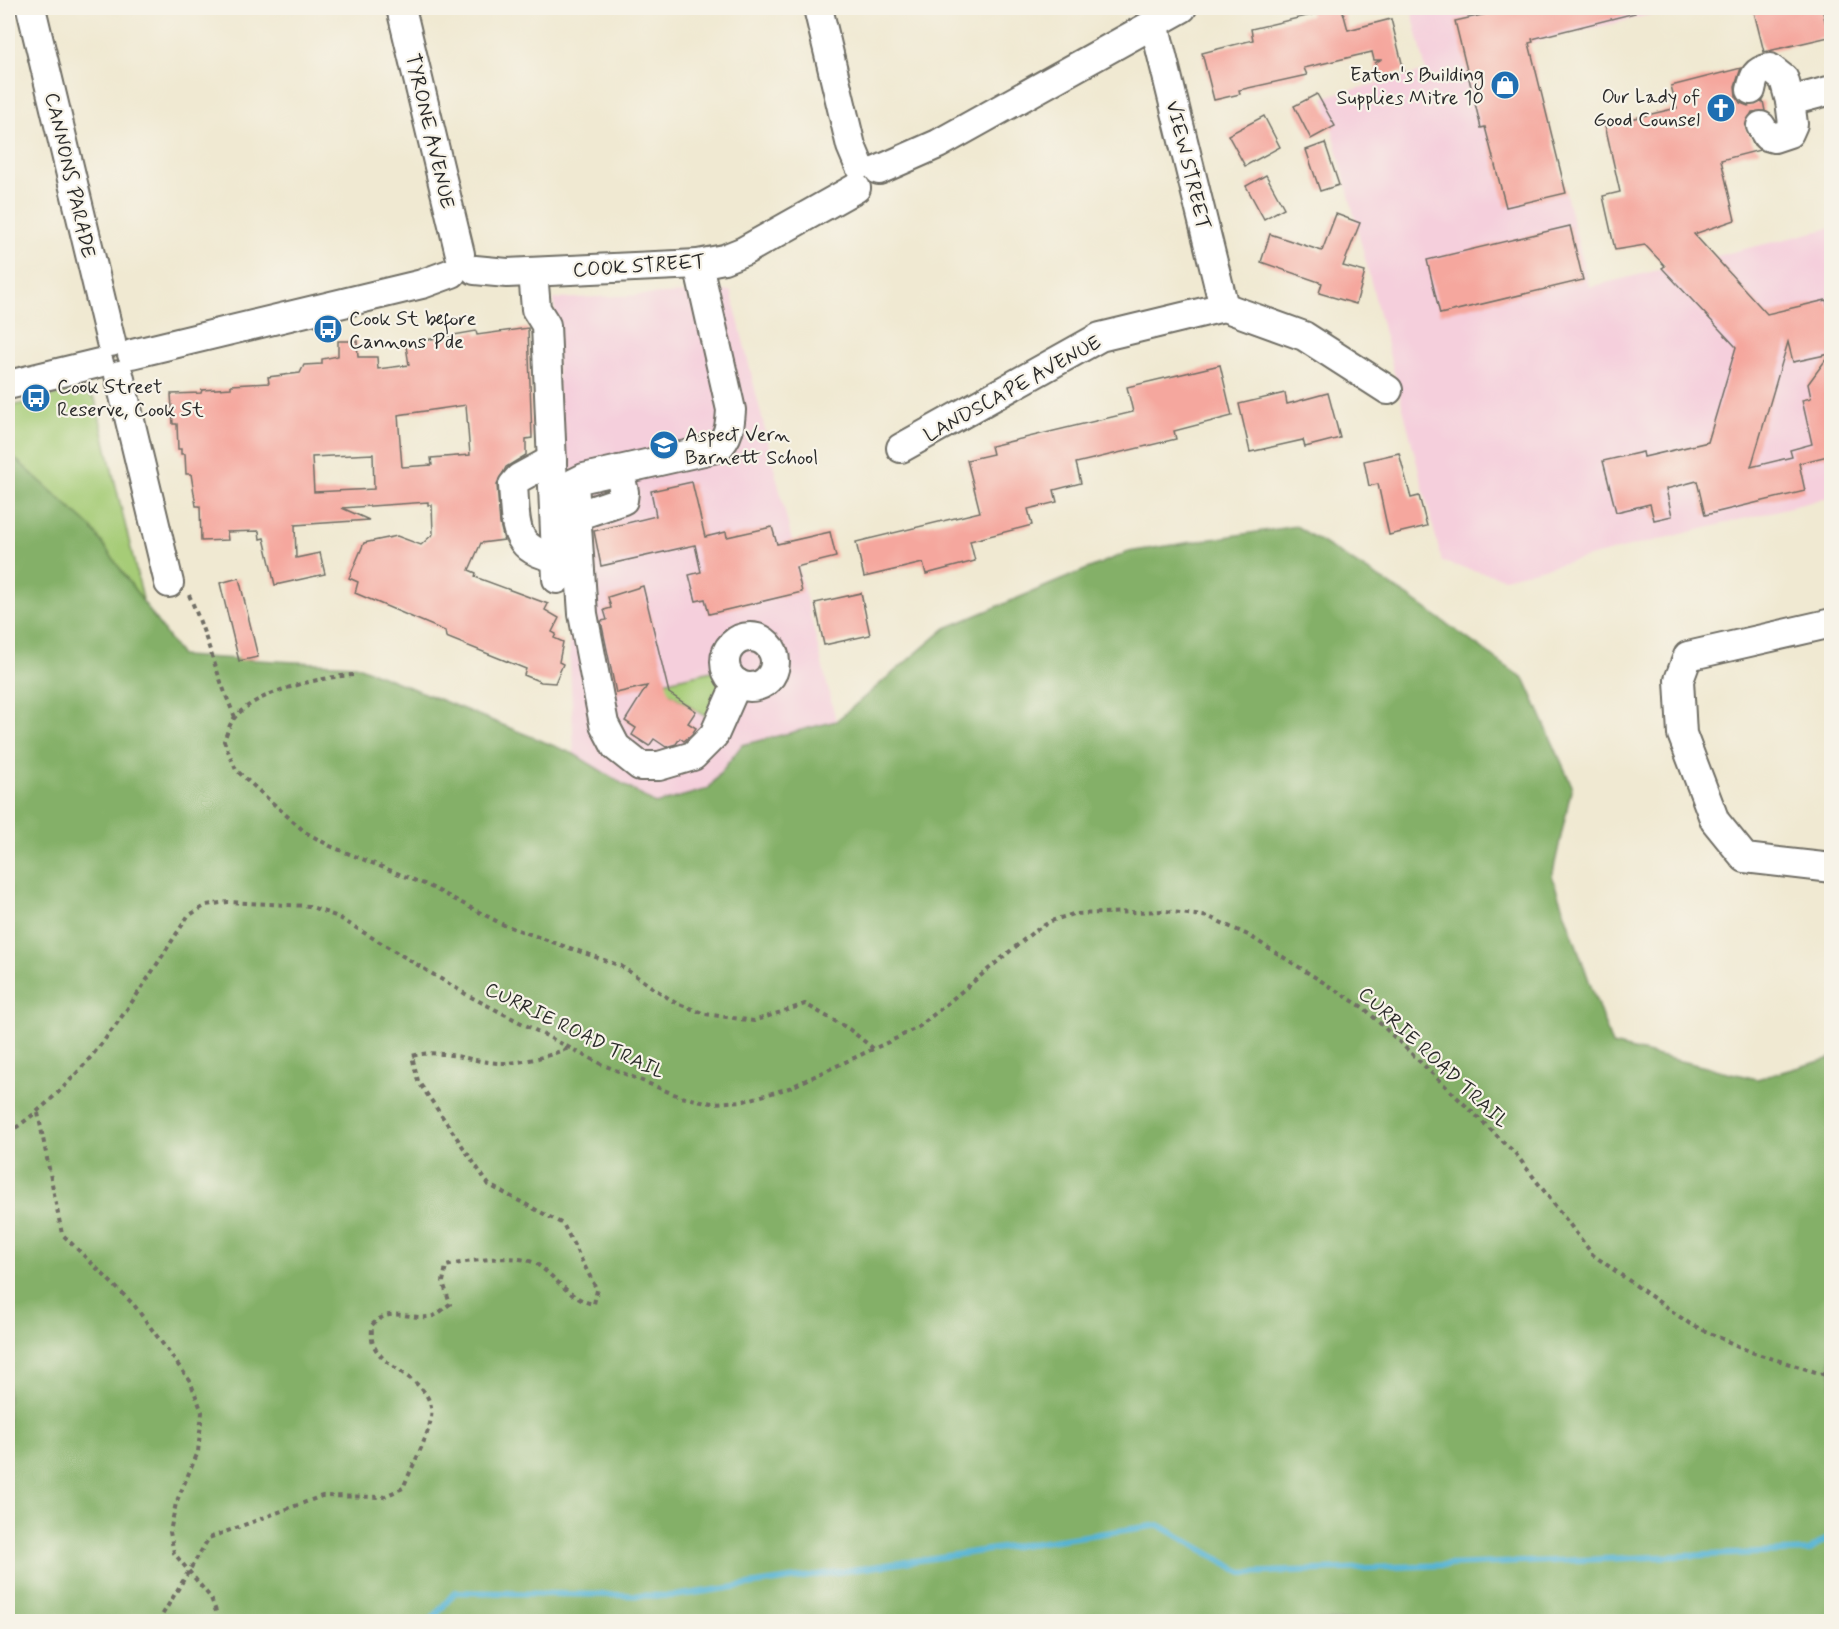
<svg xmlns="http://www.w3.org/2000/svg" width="1839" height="1629" font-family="Mynerve,sans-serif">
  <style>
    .built { fill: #f5cfdc }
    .green { fill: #a6cc77; stroke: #687c51; stroke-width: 1.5 }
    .forest { fill: #84b068; stroke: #586e4a; stroke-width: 1.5 }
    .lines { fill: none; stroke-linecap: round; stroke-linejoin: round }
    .stream { stroke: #55b3d3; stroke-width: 6 }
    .building { fill: #f5a79e; fill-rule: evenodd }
    .minor-casing { stroke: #706e65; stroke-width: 32 }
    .path { stroke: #706e65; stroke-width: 4; stroke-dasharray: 4.5 4.5; stroke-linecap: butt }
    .minor { stroke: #fff; stroke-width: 28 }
    .labels { text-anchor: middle; stroke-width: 4.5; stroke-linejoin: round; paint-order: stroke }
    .poi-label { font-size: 20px; fill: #2b2b2b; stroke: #f7f3e8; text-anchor: start }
    .street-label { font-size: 20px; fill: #2b2b2b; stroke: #f7f3e8 }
  </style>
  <rect width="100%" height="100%" fill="#f7f3e8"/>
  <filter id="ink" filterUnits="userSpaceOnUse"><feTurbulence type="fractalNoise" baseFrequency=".0167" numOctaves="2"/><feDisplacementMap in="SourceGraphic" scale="12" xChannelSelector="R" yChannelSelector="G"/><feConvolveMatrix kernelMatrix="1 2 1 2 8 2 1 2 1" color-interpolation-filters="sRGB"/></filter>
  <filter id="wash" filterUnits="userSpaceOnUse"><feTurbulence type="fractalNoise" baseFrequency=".008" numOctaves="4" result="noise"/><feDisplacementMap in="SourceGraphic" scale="24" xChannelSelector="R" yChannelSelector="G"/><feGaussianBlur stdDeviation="1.35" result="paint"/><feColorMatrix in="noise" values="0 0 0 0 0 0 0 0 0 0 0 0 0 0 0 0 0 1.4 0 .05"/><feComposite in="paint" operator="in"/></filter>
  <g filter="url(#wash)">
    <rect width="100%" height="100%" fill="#f0e9d2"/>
    <!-- built -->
    <g class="built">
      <polygon points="1411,8 1679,8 1529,43 1589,287 1831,228 1831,497 1504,578 1442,562 1324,97 1426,71"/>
      <polygon points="731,291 836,721 742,745 708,789 655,804 574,754 554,299"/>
    </g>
    <!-- green -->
    <g class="green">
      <polygon points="79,389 95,399 143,599 8,632 8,407"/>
      <polygon points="721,669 723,685 710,719 654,684"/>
    </g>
    <!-- forest -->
    <polygon class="forest" points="8,452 91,527 181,656 355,665 574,754 655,804 708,789 742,745 836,721 946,628 1128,552 1296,526 1408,596 1525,680 1572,786 1552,877 1612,1045 1757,1079 1831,1058 1831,1621 8,1621"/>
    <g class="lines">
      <!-- stream -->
      <polyline class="stream" points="430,1622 455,1592 674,1596 1159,1525 1243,1573 1809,1551 1832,1535"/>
    </g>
    <g id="blocks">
      <!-- building -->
      <g class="building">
        <polygon points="1309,8 1342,8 1348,30 1391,19 1404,71 1378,77 1375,63 1380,60 1374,60 1372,52 1304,68 1307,75 1239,90 1240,94 1214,100 1202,53 1253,40 1251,29 1311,15"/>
        <polygon points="1513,8 1634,8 1635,13 1532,39 1533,42 1529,43 1566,193 1506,207 1485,127 1481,128 1455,21"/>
        <polygon points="1753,8 1822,8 1829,37 1764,52"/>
        <path d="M1741,68L1735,86L1736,96L1740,103L1748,106L1763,101L1765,111L1752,112L1745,126L1753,144L1760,150L1721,160L1735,220L1694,234L1767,314L1826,300L1828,306L1832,305V455L1799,463L1805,491L1705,515L1697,481L1666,489L1672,516L1654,520L1650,504L1616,512L1603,461L1643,452L1644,457L1708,442L1736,347L1662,268L1665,266L1645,245L1615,250L1603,196L1620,192L1605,125L1677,108L1671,86ZM1788,342L1793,362L1830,354L1808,384L1811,398L1802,400L1812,444L1790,450L1792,457L1751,467Z"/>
        <polygon points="1317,94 1335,126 1311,139 1294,106"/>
        <polygon points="1264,116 1280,147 1245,166 1228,135"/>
        <polygon points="1325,143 1339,185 1320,191 1306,150"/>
        <polygon points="1266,175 1284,208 1264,219 1246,186"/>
        <polygon points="1336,214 1360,223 1343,266 1365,272 1356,304 1319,293 1322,283 1261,262 1270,234 1322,251"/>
        <polygon points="1570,226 1583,280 1440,314 1427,260"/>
        <path d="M528,328L532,438L526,439V455L506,467L497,485L500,524L504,540L481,543L469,570L476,573L475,577L548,604L545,610L559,618L552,632L556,634L554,638L563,642L559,662L563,664L555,683L541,682L524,675L526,669L446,637L445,631L355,593L358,582L349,578L364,543L397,536L421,545L433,534L432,505H428V502L342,508L369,520L295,525L296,558L320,553L325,574L275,585L264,538L260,539L259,531L227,532L228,540L201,541L200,506H196L191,474H186L185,454H181V449H178L177,424H173L171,394L201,393L202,390L231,388V385L269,383L268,377L300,373L304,365L322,364V359L338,356V341H357L358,357H377L378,369L409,365L406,346L409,343L476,331L477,335ZM466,405L470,455L431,458L432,465L402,467L398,415ZM373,454L374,489L314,492L312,457Z"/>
        <polygon points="1220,365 1232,416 1174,431 1176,439 1076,463 1081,483 1054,490 1057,502 1028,509 1032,525 970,541 975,561 926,574 923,563 864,577 856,542 980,512 967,460 993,454 991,446 1133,412 1127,387"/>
        <polygon points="1285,393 1287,404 1328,393 1340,438 1305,447 1303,440 1250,452 1239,404"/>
        <polygon points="1399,453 1411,498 1419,496 1427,526 1389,535 1378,484 1369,486 1364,461"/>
        <polygon points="692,482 705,537 726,532 727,537 772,527 777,544 830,532 836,557 796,567 802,592 709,614 705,599 696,601 689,575 701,572 695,545 601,566 594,531 656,516 651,491"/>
        <polygon points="239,578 258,657 239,661 220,583"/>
        <polygon points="643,586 669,693 696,711 688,723 696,728 692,734 684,741 680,738 676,744 666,747 654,739 649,746 632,735 636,728 625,721 647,686 616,693 601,621 607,620 604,610 611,608 608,597"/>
        <polygon points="861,593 870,635 824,645 815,603"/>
      </g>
    </g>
  </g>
  <g filter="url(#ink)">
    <use href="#blocks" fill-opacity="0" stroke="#706e65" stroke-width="1.5"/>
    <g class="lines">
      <!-- minor casing -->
      <g class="minor-casing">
        <g id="minor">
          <polyline points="31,8 111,342"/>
          <polyline points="401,8 460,254"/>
          <polyline points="818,8 851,146 859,165"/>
          <polyline points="1154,23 1224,307"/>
          <path d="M1751,90C1754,76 1755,71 1770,68L1784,79L1790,101L1832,90"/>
          <polyline points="1761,126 1767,136 1774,138 1789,133 1793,124 1790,101"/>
          <polyline points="879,170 938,144 1182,8"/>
          <path d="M698,264L731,410C730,425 729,438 717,448L584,478L574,483L583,614L604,724L616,747L640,766H659L693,756L714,735L737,683"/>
          <polyline points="475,270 507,273 698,264 724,259 744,251 856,188"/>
          <polyline points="533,272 536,309 546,325 557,579"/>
          <polyline points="132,354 422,284 452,273"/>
          <polyline points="119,375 169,583"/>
          <polyline points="8,385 99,363"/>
          <polyline points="901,448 1100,337 1224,307 1304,336 1388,390"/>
          <path d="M552,460L519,478L513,485C516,522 511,551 556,557"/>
          <polyline points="576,516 623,500 624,492 619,470"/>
          <polyline points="1832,623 1688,656 1679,680 1682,734 1715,821 1745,858 1832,868"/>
          <circle cx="750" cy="662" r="25"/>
        </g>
      </g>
      <!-- path -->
      <g class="path">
        <path d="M189,595C207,635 217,677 235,717"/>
        <path d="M353,675C321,677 258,691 236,716C230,722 227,733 224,741L236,770L305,832L330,846L429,886L504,925L621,966L674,1002L705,1014L754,1021L805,1004L849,1029L874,1049"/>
        <polyline points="38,1113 62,1234 134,1305 190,1381 202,1412 198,1452 176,1503 170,1532 174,1553 211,1598 220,1622"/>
        <path d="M8,1133C88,1080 136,996 188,916L206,905L228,902L309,906L338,917L469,996L601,1064L681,1097L712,1103L744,1101L789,1088L897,1038L920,1026L1032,933L1051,921L1073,914L1166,911L1209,917L1248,935L1364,1008L1515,1153L1593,1255L1690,1324L1751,1352L1832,1377"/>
        <path d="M158,1622L209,1538L322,1496L383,1497L403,1488C410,1471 429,1435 431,1418C436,1379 385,1373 373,1344C371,1339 372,1331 372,1325C392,1304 412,1322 433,1316C439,1314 445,1307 450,1304L443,1282L446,1266C466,1261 521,1252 538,1265C558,1279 570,1300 594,1304L597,1290L563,1224L489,1185L418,1081L412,1056C446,1047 472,1064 505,1063C528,1062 548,1056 569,1048"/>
      </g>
      <!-- minor -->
      <use href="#minor" class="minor"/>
    </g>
  </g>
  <!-- icons -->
  <defs>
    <g id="shop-disc" transform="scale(1.5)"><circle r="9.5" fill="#1f6fb2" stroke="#f7f3e8"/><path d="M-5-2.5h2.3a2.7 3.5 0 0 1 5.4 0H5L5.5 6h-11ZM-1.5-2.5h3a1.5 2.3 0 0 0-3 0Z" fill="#fff"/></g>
    <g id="church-disc" transform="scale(1.5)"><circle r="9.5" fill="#1f6fb2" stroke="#f7f3e8"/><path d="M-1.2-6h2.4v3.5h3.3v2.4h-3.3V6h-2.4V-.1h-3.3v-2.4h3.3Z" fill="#fff"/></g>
    <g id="bus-disc" transform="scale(1.5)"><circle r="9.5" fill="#1f6fb2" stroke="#f7f3e8"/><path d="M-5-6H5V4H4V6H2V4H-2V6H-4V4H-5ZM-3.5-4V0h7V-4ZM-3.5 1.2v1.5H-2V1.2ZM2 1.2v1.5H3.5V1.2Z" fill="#fff"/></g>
    <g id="school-disc" transform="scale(1.5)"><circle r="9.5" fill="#1f6fb2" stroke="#f7f3e8"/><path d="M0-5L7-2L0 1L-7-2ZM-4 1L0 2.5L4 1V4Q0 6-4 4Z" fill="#fff"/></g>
  </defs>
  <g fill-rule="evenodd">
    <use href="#shop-disc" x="1505" y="85"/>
    <use href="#church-disc" x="1721" y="108"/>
    <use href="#bus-disc" x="328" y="329"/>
    <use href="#bus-disc" x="36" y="398"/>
    <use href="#school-disc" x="664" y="445"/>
  </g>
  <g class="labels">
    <!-- poi labels -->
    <g class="poi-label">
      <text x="1484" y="81" text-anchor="end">Eaton's Building<tspan x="1484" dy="23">Supplies Mitre 10</tspan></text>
      <text x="1700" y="103" text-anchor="end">Our Lady of<tspan x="1700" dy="23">Good Counsel</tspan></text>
      <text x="349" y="325">Cook St before<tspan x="349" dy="23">Cannons Pde</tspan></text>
      <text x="57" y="393">Cook Street<tspan x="57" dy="23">Reserve, Cook St</tspan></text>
      <text x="685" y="441">Aspect Vern<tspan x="685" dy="23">Barnett School</tspan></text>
    </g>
    <!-- street labels -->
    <g class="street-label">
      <text transform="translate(431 131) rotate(77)" y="7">TYRONE AVENUE</text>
      <text transform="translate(1189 165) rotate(76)" y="7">VIEW STREET</text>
      <text transform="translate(71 175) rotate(77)" y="7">CANNONS PARADE</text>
      <text transform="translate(639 265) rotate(-4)" y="7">COOK STREET</text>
      <text transform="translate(1012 388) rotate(-29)" y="7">LANDSCAPE AVENUE</text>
      <text transform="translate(575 1030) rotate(26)" y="7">CURRIE ROAD TRAIL</text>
      <text transform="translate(1434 1057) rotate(43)" y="7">CURRIE ROAD TRAIL</text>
    </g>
  </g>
  <!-- margin -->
  <rect width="1839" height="1629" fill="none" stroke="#f7f3e8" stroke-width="30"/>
</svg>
